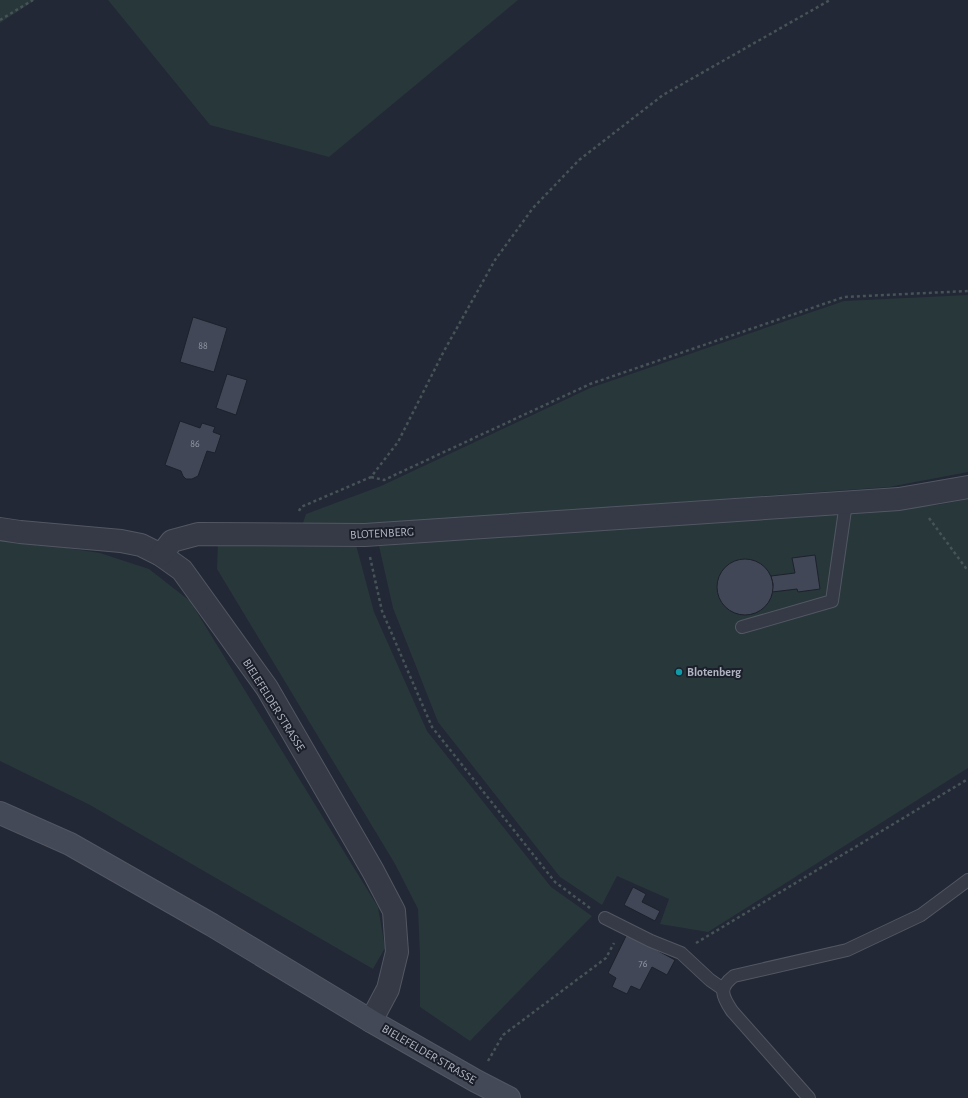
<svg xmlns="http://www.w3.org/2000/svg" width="968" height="1098" font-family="'Alegreya Sans',sans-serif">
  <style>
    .green { fill: #28373a }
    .building { fill: #414756; stroke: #1d212c }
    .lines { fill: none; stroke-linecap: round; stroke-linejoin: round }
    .lane-casing { stroke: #535763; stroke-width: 14 }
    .street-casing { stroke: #535763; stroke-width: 24 }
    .secondary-casing { stroke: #535763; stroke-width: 24 }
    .path { stroke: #465357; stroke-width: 2.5; stroke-dasharray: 3 3; stroke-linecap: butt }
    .lane { stroke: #353a46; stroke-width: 12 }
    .street { stroke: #353a46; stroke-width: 22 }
    .secondary { stroke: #444958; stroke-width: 22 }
    .culture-dot { fill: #0f9aa8; stroke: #1b1f2a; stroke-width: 1.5 }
    .labels { text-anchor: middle; stroke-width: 4; stroke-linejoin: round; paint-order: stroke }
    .number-label { font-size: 10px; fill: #9499a7 }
    .street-label { font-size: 12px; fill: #b0b4c2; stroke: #1b1f2a }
    .poi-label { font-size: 12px; font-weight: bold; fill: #b0b4c2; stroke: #1b1f2a; text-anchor: start }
  </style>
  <rect width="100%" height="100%" fill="#222835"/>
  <!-- green -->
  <g class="green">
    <polygon points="0,0 35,0 0,23"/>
    <polygon points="108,0 518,0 329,157 210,125"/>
    <polygon points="968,295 968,472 889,487 374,524 302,526 306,514 381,486 590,388 844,301"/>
    <polygon points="968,499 968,768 708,932 660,924 669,899 617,876 602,905 560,877 438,722 393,608 379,546 937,505"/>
    <polygon points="0,538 100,553 149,569 190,601 378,907 385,948 373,969 90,805 0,761"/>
    <polygon points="218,540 355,541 374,612 427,731 551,887 592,916 470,1041 420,1007 420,956 418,909 395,864 217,569"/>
  </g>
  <!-- building -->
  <g class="building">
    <polygon points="193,317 227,328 214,372 180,362"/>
    <polygon points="227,374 247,380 236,415 216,408"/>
    <polygon points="180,421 200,428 202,423 215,427 213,432 221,435 215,453 207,451 198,476 192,479 186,479 183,476 181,471 165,465"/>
    <polygon points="815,555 820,589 798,592 797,589 772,592 773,584 771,576 795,573 792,558"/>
    <circle cx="745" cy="587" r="28"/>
    <polygon points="633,887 646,894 642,902 660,911 655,921 624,905"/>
    <polygon points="627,934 675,960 667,975 652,967 640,990 631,986 627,994 612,987 616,978 608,973"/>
  </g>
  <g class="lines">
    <!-- lane casing -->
    <g class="lane-casing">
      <g id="lane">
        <polyline points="742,627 832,601 846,503"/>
        <polyline points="605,918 651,941 681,953 710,980 723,989"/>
        <path d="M809,1098L732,1011C722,996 718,988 734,976L847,950L921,915L968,880"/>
      </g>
    </g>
    <!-- street casing -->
    <g class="street-casing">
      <g id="street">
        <polyline points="0,529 20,532 121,541 141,545 161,555 182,570 267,688 373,871 394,911 397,952 388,989 371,1021"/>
        <polyline points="161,555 172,541 198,534 365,535 899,499 968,487"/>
      </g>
    </g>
    <!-- secondary casing -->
    <g class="secondary-casing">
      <polyline id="secondary" points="0,813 70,844 212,925 371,1021 476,1081 509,1098"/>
    </g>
    <!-- path -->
    <g class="path">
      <polyline points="0,20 33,0"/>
      <polyline points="371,477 384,480 590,384 844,297 968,291"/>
      <polyline points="299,511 301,507 371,477 398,442 444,351 495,260 533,208 579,160 663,95 830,0"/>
      <polyline points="929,518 968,571"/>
      <polyline points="370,557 382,611 432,727 555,882 590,908"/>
      <polyline points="696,943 968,779"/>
      <polyline points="488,1061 503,1035 606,958 614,943"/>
    </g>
    <!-- lane -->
    <use href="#lane" class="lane"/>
    <!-- street -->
    <use href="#street" class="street"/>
    <!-- secondary -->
    <use href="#secondary" class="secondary"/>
  </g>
  <!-- markers -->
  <circle class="culture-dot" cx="679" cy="672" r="4"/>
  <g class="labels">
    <!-- number labels -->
    <g class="number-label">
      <text x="203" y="349">88</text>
      <text x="195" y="447">86</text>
      <text x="643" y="967">76</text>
    </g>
    <!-- street labels -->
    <g class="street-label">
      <text transform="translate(382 533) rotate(-3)" y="4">BLOTENBERG</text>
      <text transform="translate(274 705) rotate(58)" y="4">BIELEFELDER STRASSE</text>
      <text transform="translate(429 1054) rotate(30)" y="4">BIELEFELDER STRASSE</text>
    </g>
    <!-- poi labels -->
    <g class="poi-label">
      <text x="687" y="676">Blotenberg</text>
    </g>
  </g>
</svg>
